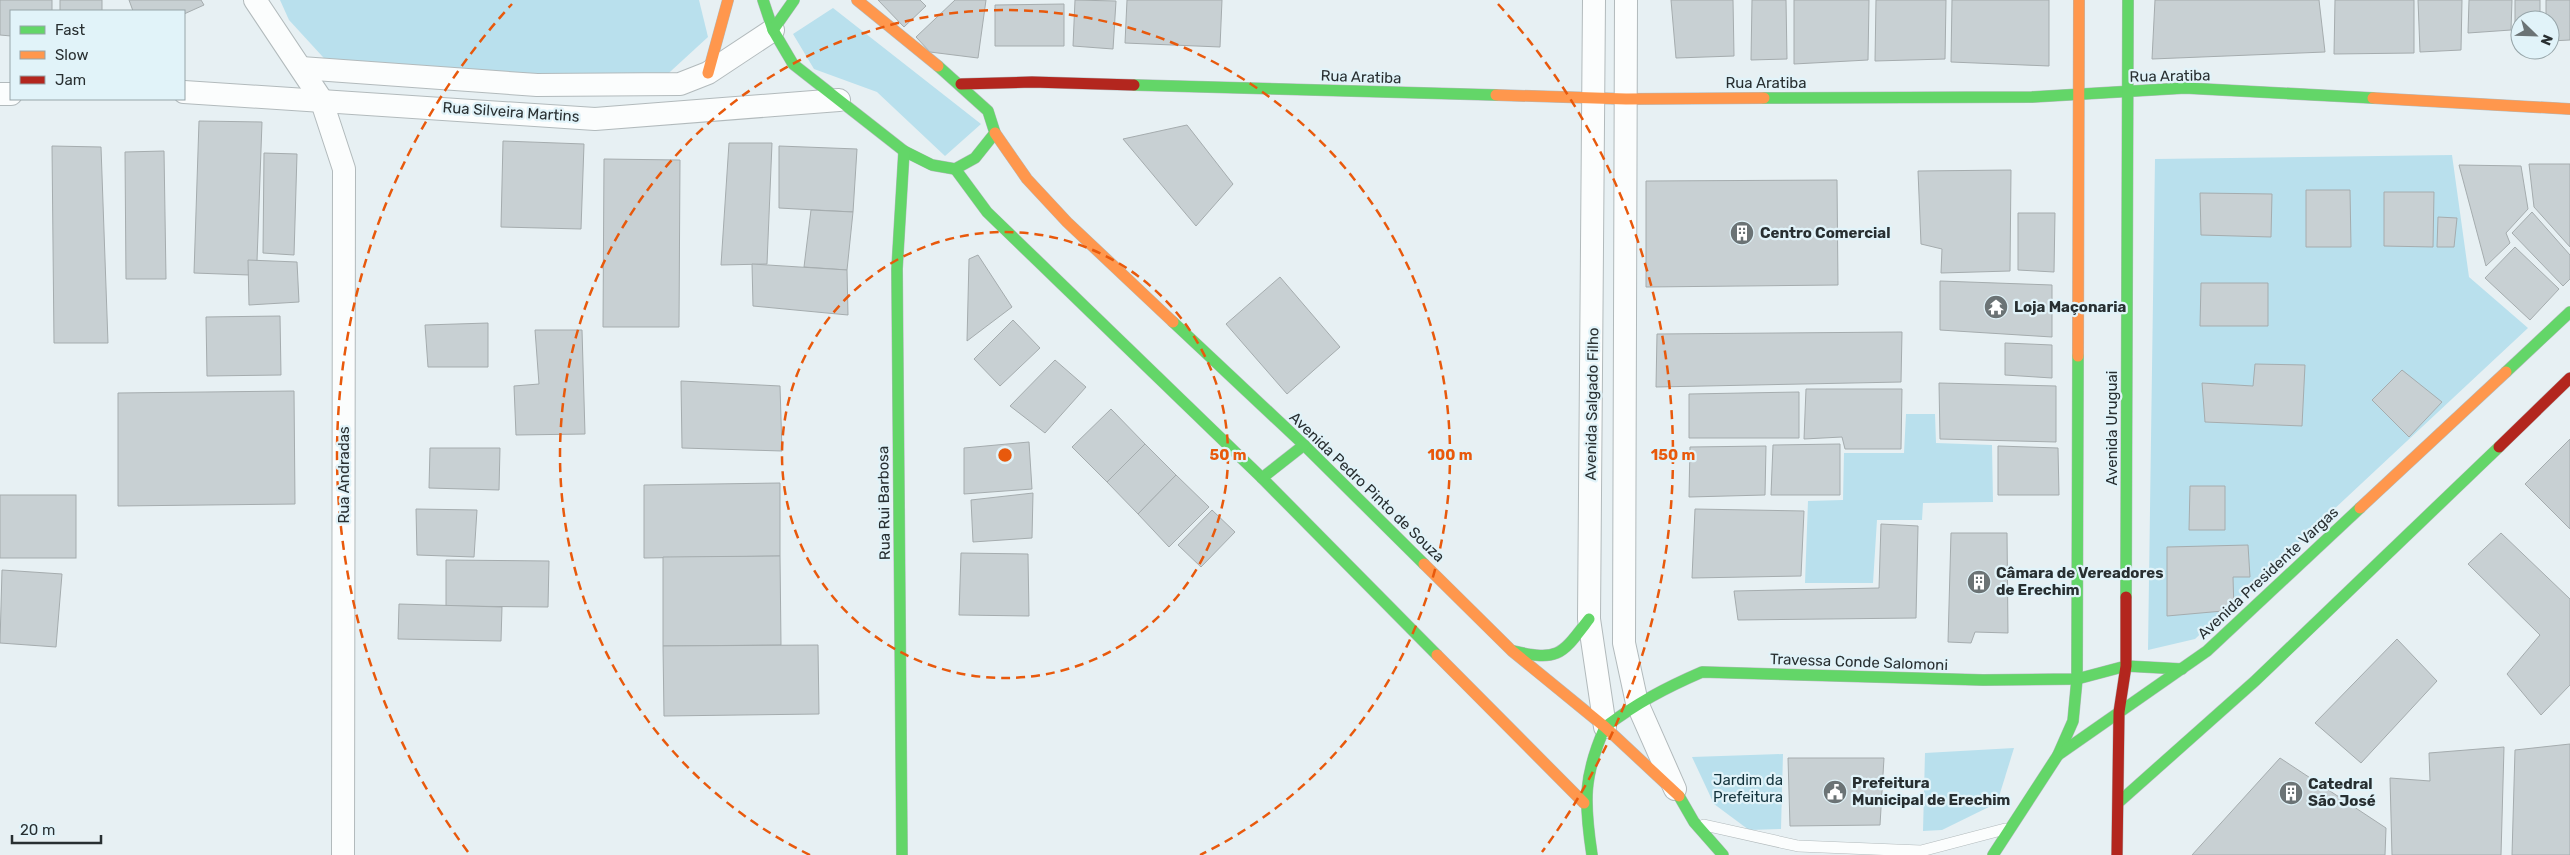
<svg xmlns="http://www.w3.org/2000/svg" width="2570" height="855" font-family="Rubik,sans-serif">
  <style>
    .green { fill: #b9e0ed }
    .building { fill: #c8d0d3; stroke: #a5acae }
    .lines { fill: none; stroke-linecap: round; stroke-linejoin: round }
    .lane-casing { stroke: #b2babc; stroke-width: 12 }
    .street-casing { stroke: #b2babc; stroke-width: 24 }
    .fast-casing { stroke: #b2babc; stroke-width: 12 }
    .slow-casing { stroke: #b2babc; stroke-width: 12 }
    .jam-casing { stroke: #b2babc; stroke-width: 12 }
    .lane { stroke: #fbfdfd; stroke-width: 11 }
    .street { stroke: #fbfdfd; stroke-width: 22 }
    .fast { stroke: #63d668; stroke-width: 11 }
    .slow { stroke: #ff974d; stroke-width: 11 }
    .jam { stroke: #b3261e; stroke-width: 11 }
    .ring { fill: none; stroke: #e8590c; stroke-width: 2.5; stroke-dasharray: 9 6 }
    .labels { text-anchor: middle; stroke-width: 4.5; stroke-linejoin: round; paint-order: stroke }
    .street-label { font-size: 15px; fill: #282f31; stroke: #e1f3f9 }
    .poi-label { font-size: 15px; font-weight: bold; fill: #282f31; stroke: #e1f3f9; text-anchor: start }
    .park-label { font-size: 15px; fill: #14343d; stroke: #e1f3f9 }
    .centre { fill: #e8590c; stroke: #e1f3f9; stroke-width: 2.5 }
    .ring-label { font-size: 15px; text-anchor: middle; font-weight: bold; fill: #e8590c; stroke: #e1f3f9; stroke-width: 4.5; stroke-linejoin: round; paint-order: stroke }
  </style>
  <rect width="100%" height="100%" fill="#e7f0f3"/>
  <!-- green -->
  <g class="green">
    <polygon points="280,0 699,0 708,37 659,82 333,68 289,20"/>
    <polygon points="833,8 981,124 945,156 877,92 814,69 793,34"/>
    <polygon points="2452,155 2469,277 2528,328 2195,639 2148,650 2155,159"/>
    <polygon points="1906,414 1935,414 1936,443 1992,445 1993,502 1923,503 1922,520 1877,520 1873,583 1805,583 1808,501 1843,500 1844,453 1904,453"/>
    <polygon points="2014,748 1997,803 1942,830 1923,831 1925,753"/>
    <polygon points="1783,754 1781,829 1749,830 1714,804 1692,757"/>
  </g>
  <!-- building -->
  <g class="building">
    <polygon points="0,0 52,0 52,11 11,11 11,36 0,35"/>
    <rect x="60" y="0" width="42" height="11"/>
    <polygon points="129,0 201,0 204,5 184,14 184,11 133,11"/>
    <polygon points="878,0 920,0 926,6 904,27"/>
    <polygon points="955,0 986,0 978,58 930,52 916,37"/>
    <polygon points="1075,0 1116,1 1113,49 1073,46"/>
    <polygon points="1127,0 1222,0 1220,47 1125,43"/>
    <polygon points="1671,0 1733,0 1734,56 1676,58"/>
    <polygon points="1752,0 1786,0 1787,59 1751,60"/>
    <polygon points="1794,0 1869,0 1868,60 1794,64"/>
    <polygon points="1876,0 1946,0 1945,59 1875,61"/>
    <polygon points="1952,0 2049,0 2049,66 1951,62"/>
    <polygon points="2155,0 2319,0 2325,52 2152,59"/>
    <polygon points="2335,0 2414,0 2414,53 2334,54"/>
    <polygon points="2418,0 2462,0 2461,50 2420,52"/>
    <polygon points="2469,0 2512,0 2511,30 2468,33"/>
    <polygon points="2515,0 2540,0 2540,20 2520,20 2520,37 2515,37"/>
    <polygon points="2546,0 2570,0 2570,40 2550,41 2550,20 2546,20"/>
    <polygon points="1064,4 1064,46 995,46 995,5"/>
    <polygon points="199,121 262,122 257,261 249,275 194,273"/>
    <polygon points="1187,125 1233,184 1196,226 1123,139"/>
    <polygon points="503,141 584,144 581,229 501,227"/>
    <polygon points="729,143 772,143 767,264 721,265"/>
    <polygon points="52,146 101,147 108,343 54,343"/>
    <polygon points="779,146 857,149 853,212 779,208"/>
    <polygon points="164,151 166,279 126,279 125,152"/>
    <polygon points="264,153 297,154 294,255 263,253"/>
    <polygon points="604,159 680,160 679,327 603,327"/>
    <polygon points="2529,164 2570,164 2570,247 2534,207"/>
    <polygon points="2459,165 2521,166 2528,209 2506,233 2510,243 2486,266"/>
    <polygon points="2011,170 2010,271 1941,273 1942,249 1921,244 1918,171"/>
    <polygon points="1837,180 1838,285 1646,287 1646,181"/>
    <polygon points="2306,190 2350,190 2351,247 2306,247"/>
    <polygon points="2384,192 2434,192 2433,247 2384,246"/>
    <polygon points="2200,193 2272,194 2271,237 2201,235"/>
    <polygon points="811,210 853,212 847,270 804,267"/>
    <polygon points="2532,212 2570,255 2570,279 2563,286 2512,233"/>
    <polygon points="2018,213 2055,213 2054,272 2018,270"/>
    <polygon points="2438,217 2457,218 2454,247 2437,247"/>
    <polygon points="2515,247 2559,289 2530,320 2485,278"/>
    <polygon points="978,255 1012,307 967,341 969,259"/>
    <polygon points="248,260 297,262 299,302 249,305"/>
    <polygon points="752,264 847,270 848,315 753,306"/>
    <polygon points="1280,277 1340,347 1287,394 1226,324"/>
    <polygon points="1940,281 2052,285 2052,337 1940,330"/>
    <polygon points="2201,283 2268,283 2268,326 2200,326"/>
    <polygon points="280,316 281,375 207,376 206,317"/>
    <polygon points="1013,320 1040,348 1000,386 974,359"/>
    <polygon points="488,323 488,367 428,367 425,325"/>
    <polygon points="535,330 582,330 585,434 516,435 514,386 539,384"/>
    <polygon points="1902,332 1901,382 1656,387 1657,334"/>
    <polygon points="2005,343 2052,345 2052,378 2005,375"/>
    <polygon points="1055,360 1086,387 1045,433 1010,406"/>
    <polygon points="2255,364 2305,365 2302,426 2205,422 2202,383 2253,386"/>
    <polygon points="2402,370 2442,402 2409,437 2372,400"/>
    <polygon points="681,381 780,386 782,451 682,448"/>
    <polygon points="1939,383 2056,386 2056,442 1940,439"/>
    <polygon points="1806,389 1902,389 1901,449 1845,449 1842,437 1804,439"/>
    <polygon points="294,391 295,504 118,506 118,393"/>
    <polygon points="1799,392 1799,438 1689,438 1689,394"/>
    <polygon points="1111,409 1145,444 1107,482 1072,447"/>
    <polygon points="2570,439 2570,529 2525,484"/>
    <polygon points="1029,442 1032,489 964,494 964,448"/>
    <polygon points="1145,444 1176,475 1138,514 1107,482"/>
    <polygon points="1840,444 1840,495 1771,495 1773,445"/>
    <polygon points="1766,446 1765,495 1689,497 1690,447"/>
    <polygon points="1998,446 2058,448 2059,495 1998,495"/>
    <polygon points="430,448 500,448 499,490 429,488"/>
    <polygon points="1176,475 1209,507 1169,547 1138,514"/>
    <polygon points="780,483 780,556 644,558 644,485"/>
    <polygon points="2190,486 2225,486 2225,530 2189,530"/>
    <polygon points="1033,493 1032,538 973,542 971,500"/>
    <rect x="0" y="495" width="76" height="63"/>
    <polygon points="416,509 477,510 474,557 417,555"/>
    <polygon points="1695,509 1804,511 1801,576 1692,578"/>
    <polygon points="1212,510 1235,532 1201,567 1178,545"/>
    <polygon points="1881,524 1918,526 1916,618 1738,620 1734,591 1879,588"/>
    <polygon points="1951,533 2007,533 2008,633 1975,632 1971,643 1948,642"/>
    <polygon points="2501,533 2570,599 2570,685 2541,715 2507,674 2540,635 2468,564"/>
    <polygon points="2248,545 2250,577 2233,577 2234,610 2167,616 2167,547"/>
    <polygon points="961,553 1028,554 1029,616 959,615"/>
    <polygon points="780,556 781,645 663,646 663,557"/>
    <polygon points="446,560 549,561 548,607 446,606"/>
    <polygon points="2,570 62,574 56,647 0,643"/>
    <polygon points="399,604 502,607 501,641 398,639"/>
    <polygon points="2397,639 2437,681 2361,763 2315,723"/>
    <polygon points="818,645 819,714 664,716 663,646"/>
    <polygon points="2570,744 2570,855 2512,855 2515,750"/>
    <polygon points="2504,747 2501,855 2392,855 2390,778 2430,781 2429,753"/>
    <polygon points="1788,758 1884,758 1880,825 1790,826"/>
    <polygon points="2280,758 2386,828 2385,855 2192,855"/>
  </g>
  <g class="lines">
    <!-- lane casing -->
    <g class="lane-casing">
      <polyline id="lane" points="1704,825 1798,846 1921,851 2005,829"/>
    </g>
    <!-- street casing -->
    <g class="street-casing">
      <g id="street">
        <polyline points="255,0 321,99 344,169 343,855"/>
        <polyline points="1594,0 1589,619 1605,727"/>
        <polyline points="1626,0 1624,643 1637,703 1675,789"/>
        <polyline points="301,68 537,85 680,84 708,73 773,30"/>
        <polyline points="184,92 595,119 839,100"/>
        <polyline points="0,94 11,94"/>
      </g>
    </g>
    <!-- fast casing -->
    <g class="fast-casing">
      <g id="fast">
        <polyline points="763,0 773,30 793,64 904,151 932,165 955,169 975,158 995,133 988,111 938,66"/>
        <polyline points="773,30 794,0"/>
        <polyline points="1134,85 1496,95"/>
        <polyline points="1764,98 2032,97 2185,88 2373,98"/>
        <polyline points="956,170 987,212 1262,478 1437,655"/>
        <polyline points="1173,322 1304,445 1424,564"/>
        <polyline points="2506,372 2570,312"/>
        <polyline points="1262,478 1304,445"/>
        <polyline points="2126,597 2128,0"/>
        <path d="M1514,651C1559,662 1562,654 1589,619"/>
        <path d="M1605,727C1637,703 1665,688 1702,672L1983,680L2077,679L2126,666L2182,669"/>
        <polyline points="2058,755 2073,721 2077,679 2078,356"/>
        <polyline points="1679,796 1694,822 1723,855"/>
        <polyline points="2119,802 2255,681 2499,447"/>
        <polyline points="902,855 897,269 904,151"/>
        <path d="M1592,855C1584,802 1583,777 1605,727"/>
        <polyline points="1993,855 2058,755 2207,651 2360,508"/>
      </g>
    </g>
    <!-- slow casing -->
    <g class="slow-casing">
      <g id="slow">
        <polyline points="857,0 938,66"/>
        <polyline points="708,73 728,0"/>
        <polyline points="1496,95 1626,99 1764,98"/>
        <polyline points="2373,98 2570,109"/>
        <polyline points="995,133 1027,179 1067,222 1173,322"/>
        <polyline points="2078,356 2079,0"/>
        <polyline points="2360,508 2506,372"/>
        <polyline points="1424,564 1512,651 1605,727 1679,796"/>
        <polyline points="1437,655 1584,803"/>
      </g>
    </g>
    <!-- jam casing -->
    <g class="jam-casing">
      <g id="jam">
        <polyline points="961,84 1032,82 1134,85"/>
        <polyline points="2499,447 2570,378"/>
        <polyline points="2117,855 2119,712 2126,666 2126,597"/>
      </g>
    </g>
    <!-- lane -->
    <use href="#lane" class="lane"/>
    <!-- street -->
    <use href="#street" class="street"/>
    <!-- fast -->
    <use href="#fast" class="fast"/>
    <!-- slow -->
    <use href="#slow" class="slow"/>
    <!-- jam -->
    <use href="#jam" class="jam"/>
  </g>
  <!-- distance rings -->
  <g class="ring">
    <circle cx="1005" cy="455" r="223"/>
    <path d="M810 855A445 445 0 1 1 1200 855"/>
    <path d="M468 852A668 668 0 0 1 512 4M1498 4A668 668 0 0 1 1542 852"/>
  </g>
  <!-- icons -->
  <defs>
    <g id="building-disc" transform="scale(1.25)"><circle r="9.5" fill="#6b7375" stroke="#e1f3f9"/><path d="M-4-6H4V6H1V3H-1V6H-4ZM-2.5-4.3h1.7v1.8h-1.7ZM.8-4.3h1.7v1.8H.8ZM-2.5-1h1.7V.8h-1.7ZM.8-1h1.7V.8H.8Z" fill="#fff"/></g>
    <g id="temple-disc" transform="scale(1.25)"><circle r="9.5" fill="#6b7375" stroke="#e1f3f9"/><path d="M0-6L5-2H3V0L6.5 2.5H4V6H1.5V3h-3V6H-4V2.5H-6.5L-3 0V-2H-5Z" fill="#fff"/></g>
    <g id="civic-disc" transform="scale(1.25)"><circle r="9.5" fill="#6b7375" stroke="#e1f3f9"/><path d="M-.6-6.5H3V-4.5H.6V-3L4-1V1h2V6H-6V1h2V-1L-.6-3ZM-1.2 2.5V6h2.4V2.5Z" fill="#fff"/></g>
  </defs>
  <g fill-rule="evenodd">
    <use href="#building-disc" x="1742" y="233"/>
    <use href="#temple-disc" x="1996" y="307"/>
    <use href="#building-disc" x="1979" y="582"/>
    <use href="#civic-disc" x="1835" y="792"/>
    <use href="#building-disc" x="2291" y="793"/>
  </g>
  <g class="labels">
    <!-- street labels -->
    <g class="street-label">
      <text transform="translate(2170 76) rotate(-1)" y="5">Rua Aratiba</text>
      <text transform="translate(1361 77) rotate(2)" y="5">Rua Aratiba</text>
      <text x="1766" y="88">Rua Aratiba</text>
      <text transform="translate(511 112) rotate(4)" y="5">Rua Silveira Martins</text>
      <text transform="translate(1592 404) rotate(-89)" y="5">Avenida Salgado Filho</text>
      <text transform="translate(2112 428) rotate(-90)" y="5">Avenida Uruguai</text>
      <text transform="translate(344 475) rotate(-90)" y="5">Rua Andradas</text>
      <text transform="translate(1367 487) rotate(44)" y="5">Avenida Pedro Pinto de Souza</text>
      <text transform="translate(884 503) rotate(-91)" y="5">Rua Rui Barbosa</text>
      <text transform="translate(2268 573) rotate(-43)" y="5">Avenida Presidente Vargas</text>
      <text transform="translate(1859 662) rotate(2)" y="5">Travessa Conde Salomoni</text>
    </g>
    <!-- poi labels -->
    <g class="poi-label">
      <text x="1760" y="238">Centro Comercial</text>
      <text x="2014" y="312">Loja Maçonaria</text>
      <text x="1996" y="578">Câmara de Vereadores<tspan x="1996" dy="17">de Erechim</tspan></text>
      <text x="1852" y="788">Prefeitura<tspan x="1852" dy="17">Municipal de Erechim</tspan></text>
      <text x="2308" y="789">Catedral<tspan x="2308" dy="17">São José</tspan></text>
    </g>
    <!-- park labels -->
    <g class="park-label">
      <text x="1748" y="785">Jardim da<tspan x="1748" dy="17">Prefeitura</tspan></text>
    </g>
  </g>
  <circle cx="1005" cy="455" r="8" class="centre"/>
  <g class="ring-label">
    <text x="1228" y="460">50 m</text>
    <text x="1450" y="460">100 m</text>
    <text x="1673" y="460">150 m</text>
  </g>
  <!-- legend -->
  <rect x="10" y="10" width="175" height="90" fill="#e1f3f9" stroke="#97a5a9"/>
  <rect x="20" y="26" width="25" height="8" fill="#63d668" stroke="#97a5a9"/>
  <text x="55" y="35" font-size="15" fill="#282f31">Fast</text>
  <rect x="20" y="51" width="25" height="8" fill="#ff974d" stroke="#97a5a9"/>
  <text x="55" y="60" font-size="15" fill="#282f31">Slow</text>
  <rect x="20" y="76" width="25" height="8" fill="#b3261e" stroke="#97a5a9"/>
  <text x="55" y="85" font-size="15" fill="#282f31">Jam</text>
  <!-- north arrow -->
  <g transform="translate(2535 35) rotate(113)"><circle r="24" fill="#e1f3f9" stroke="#97a5a9"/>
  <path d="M0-4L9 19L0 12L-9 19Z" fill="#6b7375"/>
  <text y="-8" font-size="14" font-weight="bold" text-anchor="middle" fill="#282f31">N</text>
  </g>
  <!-- scale -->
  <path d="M12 835v8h89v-8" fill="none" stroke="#282f31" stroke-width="2.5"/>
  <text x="20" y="835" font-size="15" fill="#282f31" stroke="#e1f3f9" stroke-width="4" paint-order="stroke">20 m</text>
</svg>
